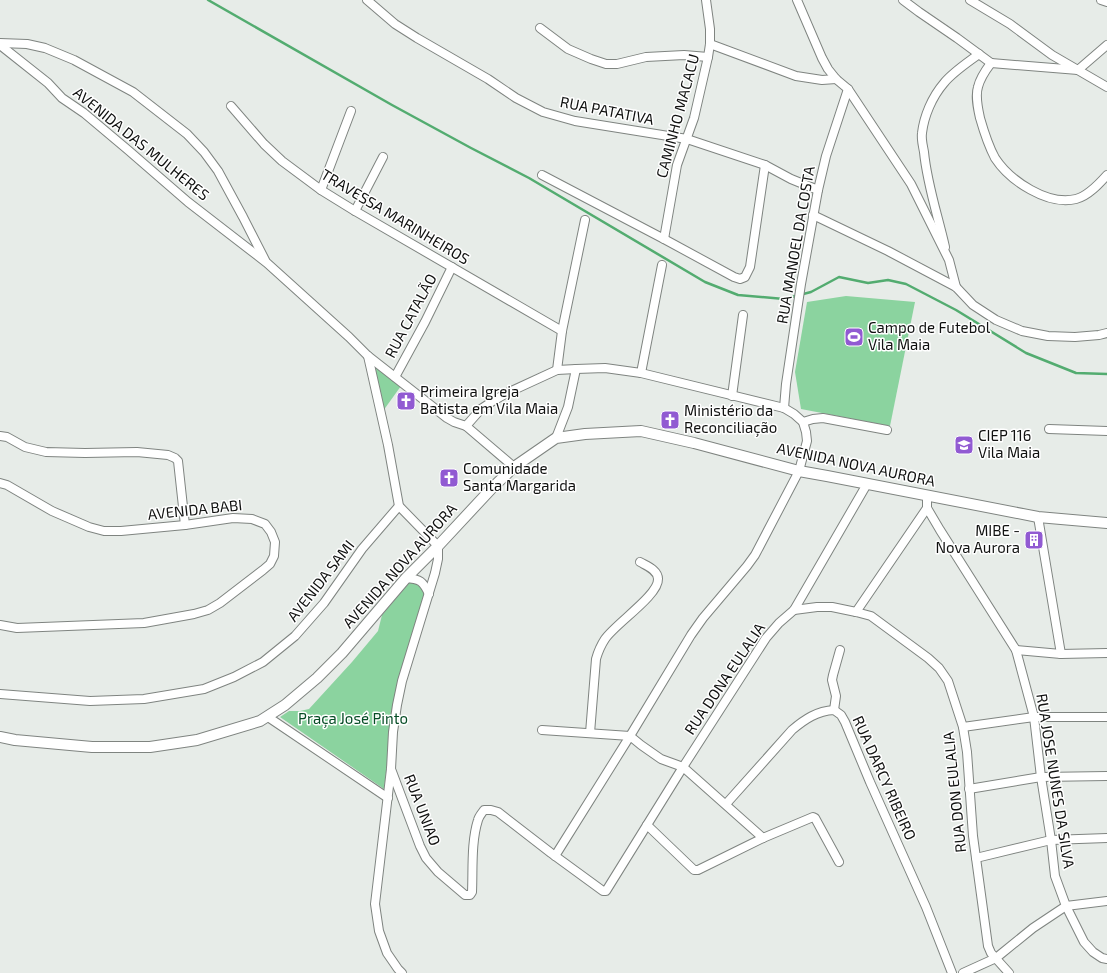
<svg xmlns="http://www.w3.org/2000/svg" width="1107" height="973" font-family="'Exo 2',sans-serif">
  <style>
    .green { fill: #8bd39f }
    .lines { fill: none; stroke-linecap: round; stroke-linejoin: round }
    .stream { stroke: #53ac70; stroke-width: 2.5 }
    .minor-casing { stroke: #7f8480; stroke-width: 10 }
    .tertiary-casing { stroke: #7f8480; stroke-width: 12 }
    .minor { stroke: #fff; stroke-width: 8 }
    .tertiary { stroke: #fff; stroke-width: 10 }
    .labels { text-anchor: middle; stroke-width: 3; stroke-linejoin: round; paint-order: stroke }
    .street-label { font-size: 15px; fill: #101110; stroke: #fff }
    .poi-label { font-size: 15px; fill: #101110; stroke: #fff; text-anchor: start }
    .park-label { font-size: 15px; fill: #054c25; stroke: #fff }
  </style>
  <rect width="100%" height="100%" fill="#e7ece8"/>
  <!-- green -->
  <g class="green">
    <polygon points="846,296 915,302 890,426 801,409 795,372 807,302"/>
    <polygon points="373,362 401,386 383,411"/>
    <polygon points="410,582 418,582 426,595 393,715 384,789 280,717 289,711 300,711 309,709 352,662 378,631 382,615"/>
  </g>
  <g class="lines">
    <!-- stream -->
    <polyline class="stream" points="208,0 392,105 471,148 529,178 705,282 738,295 784,299 811,292 839,277 868,283 888,280 906,284 956,310 1026,353 1076,373 1107,374"/>
    <!-- minor casing -->
    <g class="minor-casing">
      <g id="minor">
        <polyline points="367,0 395,24 417,38 488,79 516,98 543,112 575,121 687,139 765,165 791,179 818,190"/>
        <polyline points="797,0 822,58 828,69 836,79 848,89 911,184 949,260 956,287"/>
        <polyline points="903,0 919,12 957,38 991,63"/>
        <polyline points="970,0 1010,24 1052,55 1107,87"/>
        <polyline points="1101,0 1107,2"/>
        <polyline points="540,28 568,49 591,59 606,64 617,64 646,57 684,55 708,57"/>
        <polyline points="0,43 27,44 45,48 74,60 133,92 187,134 204,152 218,171 243,217 265,260"/>
        <polyline points="710,44 796,76 822,80 836,79"/>
        <polyline points="0,45 48,83 62,98 84,113 128,150 188,202 267,263 349,337 368,356 447,418 454,422 466,426 514,467"/>
        <path d="M991,63C985,71 980,78 978,87C975,96 978,109 980,118C984,132 988,145 995,158C1010,181 1048,206 1076,199C1088,196 1099,184 1107,175"/>
        <polyline points="991,63 1078,70 1107,45"/>
        <polyline points="231,106 264,144 282,161 321,190 355,211 562,331"/>
        <polyline points="542,175 664,239 734,277 740,279 745,277 750,267 765,165"/>
        <polyline points="321,190 351,111"/>
        <polyline points="355,211 383,157"/>
        <polyline points="813,215 888,251 956,287 973,305 996,320 1022,331 1048,336 1075,337 1099,335 1107,333"/>
        <polyline points="664,239 677,165 694,118 708,57 710,44 710,29 706,0"/>
        <path d="M945,247C938,216 927,184 924,152C923,146 921,139 922,133C924,116 932,97 944,83C953,72 967,63 979,54"/>
        <polyline points="368,356 388,445 399,506 438,546 438,559 435,573 402,681 397,705 393,732 391,769 375,904 379,931 387,953 398,969 402,973"/>
        <polyline points="557,370 562,331 585,220"/>
        <polyline points="641,373 662,265"/>
        <polyline points="395,377 425,322 452,267"/>
        <polyline points="732,396 743,315"/>
        <polyline points="784,408 786,384 801,284 818,190 826,156 848,89"/>
        <polyline points="466,426 481,409 493,401 507,393 557,370 576,369 605,368 641,373 784,408 794,414 803,422 813,419 823,418 887,430"/>
        <polyline points="1049,429 1107,431"/>
        <polyline points="0,436 7,437 25,447 46,452 85,453 137,452 168,455 175,458 178,461 185,525"/>
        <polyline points="556,438 568,407 576,369"/>
        <polyline points="0,483 7,485 52,511 89,527 104,531 121,531 185,525 233,518 252,519 265,524 271,532 275,542 274,556 270,564 263,570 220,603 208,610 194,614 144,623 17,628 0,625"/>
        <polyline points="927,495 927,508 940,530 1016,650 1034,717 1041,777 1051,840 1055,876 1066,906 1084,942 1093,952 1102,958 1107,959"/>
        <polyline points="1038,517 1061,654"/>
        <path d="M406,578C420,579 423,581 429,594"/>
        <polyline points="794,610 817,607 832,607 856,612 871,616 928,658 939,668 948,681 963,727 967,752 973,836 988,946 991,953 1009,973"/>
        <polyline points="856,612 927,508"/>
        <polyline points="1016,650 1061,654 1107,653"/>
        <polyline points="0,694 90,701 144,699 204,689 234,677 263,662 295,636 324,603 362,549 399,506"/>
        <polyline points="834,710 836,696 832,680 833,675 840,650"/>
        <polyline points="268,717 388,798"/>
        <polyline points="963,727 1034,717 1107,717"/>
        <polyline points="542,730 630,736 641,745 661,759 683,767 763,838"/>
        <path d="M590,733L596,659C598,652 601,645 605,639C615,624 659,595 658,579C658,570 647,566 640,562"/>
        <path d="M391,769L420,846L426,858L438,872L465,895H470L472,892C473,869 471,842 478,820C479,816 482,813 484,810H491L498,812L551,853L603,891H606L683,767L766,638L779,623L794,610L867,484"/>
        <polyline points="969,789 1041,777 1107,776"/>
        <path d="M726,804L792,730C805,719 817,711 834,710L841,715L845,722L870,782L926,907L952,973"/>
        <polyline points="647,825 694,870 698,870 763,838 813,817 815,818 839,862"/>
        <polyline points="555,856 630,736 691,635 703,618 747,566 755,555 799,471 807,441 806,432 803,422"/>
        <polyline points="976,858 1051,840 1107,838"/>
        <polyline points="963,973 996,958 1033,928 1066,906 1107,901"/>
      </g>
    </g>
    <!-- tertiary casing -->
    <g class="tertiary-casing">
      <polyline id="tertiary" points="0,737 15,740 92,747 150,747 197,740 260,721 285,705 317,678 342,653 406,578 438,546 492,488 514,467 556,438 585,434 641,431 694,443 799,471 827,476 1038,517 1107,523"/>
    </g>
    <!-- minor -->
    <use href="#minor" class="minor"/>
    <!-- tertiary -->
    <use href="#tertiary" class="tertiary"/>
  </g>
  <!-- icons -->
  <defs>
    <g id="stadium-square" transform="scale(1)"><rect x="-9" y="-9" width="18" height="18" rx="4" fill="#915ad2" stroke="#fff"/><path d="M0-5a6.5 5 0 1 0 0 10a6.5 5 0 1 0 0-10ZM-3.5-1.8h7v3.6h-7Z" fill="#fff"/></g>
    <g id="church-square" transform="scale(1)"><rect x="-9" y="-9" width="18" height="18" rx="4" fill="#915ad2" stroke="#fff"/><path d="M-1.2-6h2.4v3.5h3.3v2.4h-3.3V6h-2.4V-.1h-3.3v-2.4h3.3Z" fill="#fff"/></g>
    <g id="school-square" transform="scale(1)"><rect x="-9" y="-9" width="18" height="18" rx="4" fill="#915ad2" stroke="#fff"/><path d="M0-5L7-2L0 1L-7-2ZM-4 1L0 2.5L4 1V4Q0 6-4 4Z" fill="#fff"/></g>
    <g id="building-square" transform="scale(1)"><rect x="-9" y="-9" width="18" height="18" rx="4" fill="#915ad2" stroke="#fff"/><path d="M-4-6H4V6H1V3H-1V6H-4ZM-2.5-4.3h1.7v1.8h-1.7ZM.8-4.3h1.7v1.8H.8ZM-2.5-1h1.7V.8h-1.7ZM.8-1h1.7V.8H.8Z" fill="#fff"/></g>
  </defs>
  <g fill-rule="evenodd">
    <use href="#stadium-square" x="854" y="337"/>
    <use href="#church-square" x="406" y="401"/>
    <use href="#church-square" x="670" y="420"/>
    <use href="#school-square" x="964" y="445"/>
    <use href="#church-square" x="449" y="478"/>
    <use href="#building-square" x="1034" y="540"/>
  </g>
  <g class="labels">
    <!-- street labels -->
    <g class="street-label">
      <text transform="translate(607 111) rotate(11)" y="5">RUA PATATIVA</text>
      <text transform="translate(678 116) rotate(-75)" y="5">CAMINHO MACACU</text>
      <text transform="translate(141 144) rotate(39)" y="5">AVENIDA DAS MULHERES</text>
      <text transform="translate(395 217) rotate(31)" y="5">TRAVESSA MARINHEIROS</text>
      <text transform="translate(796 245) rotate(-80)" y="5">RUA MANOEL DA COSTA</text>
      <text transform="translate(411 316) rotate(-62)" y="5">RUA CATALÃO</text>
      <text transform="translate(856 465) rotate(12)" y="5">AVENIDA NOVA AURORA</text>
      <text transform="translate(195 510) rotate(-6)" y="5">AVENIDA BABI</text>
      <text transform="translate(400 566) rotate(-48)" y="5">AVENIDA NOVA AURORA</text>
      <text transform="translate(321 581) rotate(-52)" y="5">AVENIDA SAMI</text>
      <text transform="translate(725 679) rotate(-56)" y="5">RUA DONA EULALIA</text>
      <text transform="translate(884 778) rotate(66)" y="5">RUA DARCY RIBEIRO</text>
      <text transform="translate(1055 781) rotate(81)" y="5">RUA JOSE NUNES DA SILVA</text>
      <text transform="translate(955 792) rotate(-96)" y="5">RUA DON EULALIA</text>
      <text transform="translate(422 810) rotate(69)" y="5">RUA UNIAO</text>
    </g>
    <!-- poi labels -->
    <g class="poi-label">
      <text x="868" y="333">Campo de Futebol<tspan x="868" dy="17">Vila Maia</tspan></text>
      <text x="420" y="397">Primeira Igreja<tspan x="420" dy="17">Batista em Vila Maia</tspan></text>
      <text x="684" y="416">Ministério da<tspan x="684" dy="17">Reconciliação</tspan></text>
      <text x="978" y="441">CIEP 116<tspan x="978" dy="17">Vila Maia</tspan></text>
      <text x="463" y="474">Comunidade<tspan x="463" dy="17">Santa Margarida</tspan></text>
      <text x="1020" y="536" text-anchor="end">MIBE -<tspan x="1020" dy="17">Nova Aurora</tspan></text>
    </g>
    <!-- park labels -->
    <g class="park-label">
      <text x="353" y="724">Praça José Pinto</text>
    </g>
  </g>
</svg>
